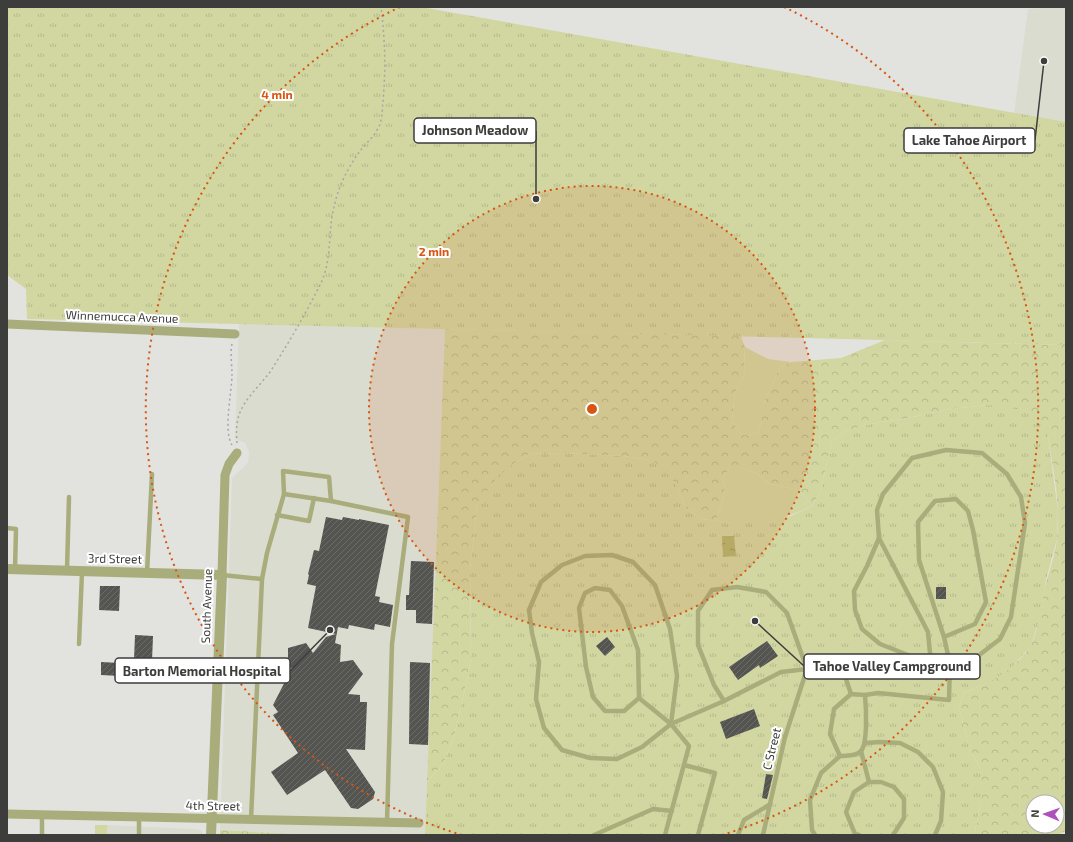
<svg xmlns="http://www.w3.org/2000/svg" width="1073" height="842" font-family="'Exo 2',sans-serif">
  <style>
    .built { fill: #dadcd0 }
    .grass { fill: #d2d7a2 }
    .forest { fill: url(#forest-crowns); fill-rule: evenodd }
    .park { fill: url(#park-tufts) }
    .water { fill: url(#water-ripples) }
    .building { fill: url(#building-hatch) }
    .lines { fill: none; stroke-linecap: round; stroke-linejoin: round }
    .path { stroke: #a6a6a4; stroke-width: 1.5; stroke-dasharray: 2 3; stroke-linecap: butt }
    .service { stroke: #a9ad7b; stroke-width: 4.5 }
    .minor { stroke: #a9ad7b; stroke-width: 9 }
    .tertiary { stroke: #a9ad7b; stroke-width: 10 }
    .ring { fill: none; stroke: #d75611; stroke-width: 2; stroke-dasharray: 2 4 }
    .labels { text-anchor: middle; stroke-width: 4; stroke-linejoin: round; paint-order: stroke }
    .street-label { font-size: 12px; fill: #3d3d3c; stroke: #fff }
    .centre { fill: #d75611; stroke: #fff; stroke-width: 2 }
    .ring-label { font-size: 12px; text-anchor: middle; font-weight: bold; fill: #d75611; stroke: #fff; stroke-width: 4; stroke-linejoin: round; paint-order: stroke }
    .leader { fill: none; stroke: #3d3d3c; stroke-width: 1.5 }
    .callout-dot { fill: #3d3d3c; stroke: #fff; stroke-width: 1.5 }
    .callout { fill: #fff; stroke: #3d3d3c; stroke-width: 1.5 }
    .callout-label { font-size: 13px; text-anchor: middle; font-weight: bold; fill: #3d3d3c }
  </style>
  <defs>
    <pattern id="forest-crowns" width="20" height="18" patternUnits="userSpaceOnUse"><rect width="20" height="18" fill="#d2d7a2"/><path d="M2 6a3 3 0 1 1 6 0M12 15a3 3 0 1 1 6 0" fill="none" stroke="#b5b98c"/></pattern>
    <pattern id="park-tufts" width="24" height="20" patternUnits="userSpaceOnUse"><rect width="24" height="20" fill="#d2d7a2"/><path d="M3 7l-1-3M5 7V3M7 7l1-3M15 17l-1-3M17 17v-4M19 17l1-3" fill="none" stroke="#b5b98c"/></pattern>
    <pattern id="water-ripples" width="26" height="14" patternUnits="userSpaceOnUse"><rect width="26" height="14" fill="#b2b771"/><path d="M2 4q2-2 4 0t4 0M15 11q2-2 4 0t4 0" fill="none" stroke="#92965e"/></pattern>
    <pattern id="building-hatch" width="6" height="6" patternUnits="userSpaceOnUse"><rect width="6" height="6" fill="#545451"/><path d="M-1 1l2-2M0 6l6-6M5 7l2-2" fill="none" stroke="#6b6b68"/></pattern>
  </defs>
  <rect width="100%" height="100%" fill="#e2e3df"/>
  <!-- built -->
  <g class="built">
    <polygon points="1066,7 1066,122 1014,114 1028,9"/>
    <polygon points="239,324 445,329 425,835 310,835 220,830 232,478 248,463 249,452 245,443 235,439"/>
    <polygon points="107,825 193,829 201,830 203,835 107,835"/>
  </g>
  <!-- grass -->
  <g class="grass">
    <polygon points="745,347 768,359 791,362 780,367 770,389 762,407 762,421 758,432 748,436 739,432 732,421 735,393 744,375"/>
    <path d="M730,467H741L758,474L769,484L799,490L812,506C796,513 780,521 762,523C747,525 731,523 716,521L725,492L723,477Z"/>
    <rect x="95" y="825" width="12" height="10"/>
  </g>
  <!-- forest -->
  <g class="forest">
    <path d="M445,329L741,336L745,347L744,375L735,393L732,421L739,432L748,436L758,432L762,421V407L770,389L780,367L791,362L841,358L885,340L1066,345V831L1057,835H974L981,802L980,769L970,749L964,728L959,707L964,693C989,682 1013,671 1030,647C1037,636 1042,605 1044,591C1048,574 1055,556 1057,538C1061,505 1053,469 1048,436L988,405L950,409L908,418L871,424L846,431L832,441L820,493L812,506L799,490L769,484L758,474L741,467H730L723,477L725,492L716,521L702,519L686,508L677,487L649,460L624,456L562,453L529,454L512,465L477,505L470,570L471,658L467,680L454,737L443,764L427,782ZM1033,802H1057V826H1033Z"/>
    <polygon points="220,830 310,835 220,835"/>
  </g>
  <!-- park -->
  <g class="park">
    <polygon points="7,7 421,7 1066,122 1066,345 805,338 27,319 26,289 7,275"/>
    <polygon points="988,405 1023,410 1039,419 1048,436 1058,511 1057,539 1046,580 1040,617 1031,646 1010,669 991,681 964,693 959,707 964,728 970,749 980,769 982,784 981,802 974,835 425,835 427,782 443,764 454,737 467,680 471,658 470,570 477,505 498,476 512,465 529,454 562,453 624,456 649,460 665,467 677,487 686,508 702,519 734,523 762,523 791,516 812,506 820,493 832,441 846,431 871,424 908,418 950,409"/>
  </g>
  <!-- water -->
  <polygon class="water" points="722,536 734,536 736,556 723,557"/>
  <!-- building -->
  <g class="building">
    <polygon points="326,517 342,520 343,517 359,520 359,519 389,525 375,596 380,597 379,602 393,605 390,627 375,624 374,630 349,625 348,629 338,627 335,643 341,645 340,662 353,660 363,674 348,694 360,695 360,702 367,702 365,750 346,749 375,792 373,799 358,809 351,808 325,770 287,795 271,772 298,753 273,715 278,712 273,705 292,668 288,667 288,648 306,643 313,653 326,637 336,634 308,628 316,586 307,584 309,575 308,574 314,550 319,551"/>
    <polygon points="411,561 434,562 432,624 416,623 416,610 406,610 406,595 409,595"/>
    <polygon points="100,586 120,586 119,611 99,610"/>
    <rect x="936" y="587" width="10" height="12"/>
    <polygon points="135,635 153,636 152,661 134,660"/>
    <polygon points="607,637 615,647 605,656 596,646"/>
    <polygon points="767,641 778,656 760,668 759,665 738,680 729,667"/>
    <polygon points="101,662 120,663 120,676 101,675"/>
    <polygon points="410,662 430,663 428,745 409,744"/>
    <polygon points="754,709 760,726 726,739 720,722"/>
    <polygon points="766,774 773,775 767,799 762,798"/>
  </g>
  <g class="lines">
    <!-- path -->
    <g class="path">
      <path d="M232,344C230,353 232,365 232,374C232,392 223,431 232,445"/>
      <path d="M237,443C236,431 236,419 242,408C249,395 261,384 270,372C288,344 305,315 320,285C333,260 327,230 335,203C339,185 349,166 360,151C365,144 373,138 377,130C383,121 382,110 383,101C386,68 385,39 381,7"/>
    </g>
    <!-- service -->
    <g class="service">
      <polygon points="946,450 982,453 1007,474 1021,497 1025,523 1011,617 1000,639 978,656 950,664 931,664 880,644 862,629 855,610 854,591 867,566 879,538 877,510 883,494 912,458"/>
      <polyline points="284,494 331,501 408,517 392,644 387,822"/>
      <polyline points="277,515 309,521 314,498"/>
      <polyline points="7,528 16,529 15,569"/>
      <polyline points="879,538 928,632 931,664"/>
      <polygon points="612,555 633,562 655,585 670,629 677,676 671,724 642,747 617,759 590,758 562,750 544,728 536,699 539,662 532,633 529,610 541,582 562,565 585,556"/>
      <polyline points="67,570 69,497"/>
      <polyline points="147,573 152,474"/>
      <polyline points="222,575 262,579"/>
      <polyline points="79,644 82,572"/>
      <path d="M851,694L865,695C866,706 868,743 861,751C856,757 847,755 840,756L830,734L834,709Z"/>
      <polyline points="865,695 878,693 949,700 950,664 944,637 919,560 918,522 935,501 956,499 968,511 973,530 986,602 975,624 944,637"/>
      <polyline points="639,698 624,711 605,711 593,697 586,667 579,608 585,593 595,588 610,590 622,606 638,650 639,698 671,724"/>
      <polyline points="724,701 714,685 698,645 698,611 712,590 737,587 766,592 787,613 807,669"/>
      <polyline points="865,743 880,742 900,743 918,752 933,767 943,792 941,821 935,835"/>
      <polyline points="861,751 869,782"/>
      <polyline points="684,765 715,773 698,835"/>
      <polyline points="251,819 262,579 267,553 284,494 283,471 329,477 331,501"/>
      <polyline points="42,835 42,815"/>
      <polyline points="139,835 139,817"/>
      <polyline points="594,835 653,809 672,811"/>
      <polyline points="665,835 689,746 671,724 724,701 781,672 807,669 828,662 844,673 851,694"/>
      <polyline points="738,835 744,820 769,805"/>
      <polyline points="763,835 785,737 807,669"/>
      <polyline points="815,835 812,830 810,800 821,773 840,756"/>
      <polyline points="859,835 855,834 846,812 854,792 869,782 881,782 894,787 904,799 904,818 893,835"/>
    </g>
    <!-- minor -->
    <g class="minor">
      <polyline points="7,324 235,334"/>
      <polyline points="222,575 225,475 229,464 237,453"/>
      <polyline points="7,814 419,823"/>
    </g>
    <!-- tertiary -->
    <polyline class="tertiary" points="7,569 222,575 211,835"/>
  </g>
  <!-- distance rings -->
  <circle cx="592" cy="409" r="223" fill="#d75611" fill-opacity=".12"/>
  <g class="ring">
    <circle cx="592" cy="409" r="223"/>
    <path d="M462 835A445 445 0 0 1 400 7M784 7A445 445 0 0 1 722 835"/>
  </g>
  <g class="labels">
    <!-- street labels -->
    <g class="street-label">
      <text transform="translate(122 317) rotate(2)" y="4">Winnemucca Avenue</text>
      <text transform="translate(115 559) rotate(1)" y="4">3rd Street</text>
      <text transform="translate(207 606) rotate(-88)" y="4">South Avenue</text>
      <text transform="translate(772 749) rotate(-76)" y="4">C Street</text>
      <text transform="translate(213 806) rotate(1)" y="4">4th Street</text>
    </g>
  </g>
  <circle cx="592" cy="409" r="6" class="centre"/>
  <g class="ring-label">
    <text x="277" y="99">4 min</text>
    <text x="434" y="256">2 min</text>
  </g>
  <!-- callouts -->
  <path class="leader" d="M536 199L536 131M1044 61L1035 140M755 621L804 666M330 630L290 671"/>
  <g class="callout-dot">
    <circle cx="536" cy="199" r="4"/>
    <circle cx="1044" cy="61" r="4"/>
    <circle cx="755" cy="621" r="4"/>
    <circle cx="330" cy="630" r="4"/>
  </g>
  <g class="callout">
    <rect x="414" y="118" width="122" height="25" rx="4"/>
    <rect x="904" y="128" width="131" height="25" rx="4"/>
    <rect x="804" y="654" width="176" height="25" rx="4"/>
    <rect x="115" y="658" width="175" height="25" rx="4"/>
  </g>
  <g class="callout-label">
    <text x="475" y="135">Johnson Meadow</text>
    <text x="969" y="145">Lake Tahoe Airport</text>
    <text x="892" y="671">Tahoe Valley Campground</text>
    <text x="202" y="676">Barton Memorial Hospital</text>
  </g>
  <!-- border -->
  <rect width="1073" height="842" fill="none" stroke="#3d3d3c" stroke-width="16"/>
  <!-- north arrow -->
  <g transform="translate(1045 814) rotate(272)"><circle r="19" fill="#ffffff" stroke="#b1b1b1"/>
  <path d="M0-3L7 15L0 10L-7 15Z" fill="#ad51bc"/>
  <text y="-6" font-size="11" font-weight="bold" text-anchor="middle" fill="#3d3d3c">N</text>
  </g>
</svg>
